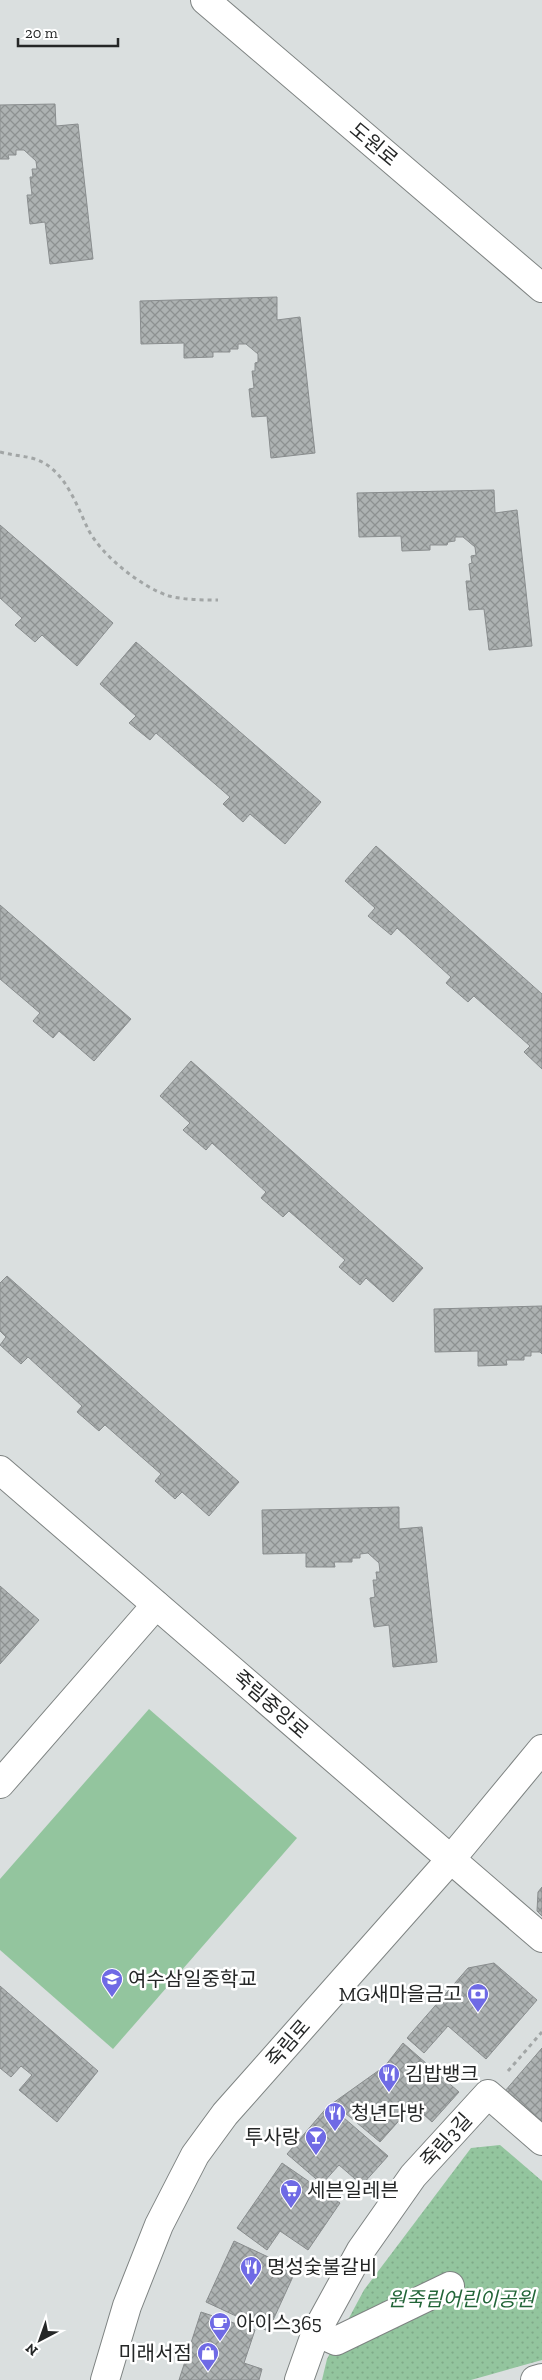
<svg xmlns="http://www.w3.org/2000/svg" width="542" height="2380" font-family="'Zilla Slab','Noto Sans KR',serif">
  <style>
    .grass { fill: url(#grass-dots) }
    .garden { fill: #93c59e }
    .building { fill: url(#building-cross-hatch); stroke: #898d8e }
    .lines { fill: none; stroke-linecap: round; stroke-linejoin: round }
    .street-casing { stroke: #7e8382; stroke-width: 30 }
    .secondary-casing { stroke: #7e8382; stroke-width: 30 }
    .path { stroke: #a2a6a6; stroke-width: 3; stroke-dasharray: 4 4; stroke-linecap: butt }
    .street { stroke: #fff; stroke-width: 28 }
    .secondary { stroke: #fff; stroke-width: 28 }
    .labels { text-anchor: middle; stroke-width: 5; stroke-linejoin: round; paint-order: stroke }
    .street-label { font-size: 20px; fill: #252727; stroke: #fff }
    .poi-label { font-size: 20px; fill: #252727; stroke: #fff; text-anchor: start }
    .park-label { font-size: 20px; font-style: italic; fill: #226538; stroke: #fff }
  </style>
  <defs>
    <pattern id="grass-dots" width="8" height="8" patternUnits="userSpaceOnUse" patternTransform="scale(1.25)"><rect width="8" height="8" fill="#93c59e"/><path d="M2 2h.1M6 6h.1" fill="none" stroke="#7fa988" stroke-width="1.8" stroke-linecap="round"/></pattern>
    <pattern id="building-cross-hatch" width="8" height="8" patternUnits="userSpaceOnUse" patternTransform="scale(1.25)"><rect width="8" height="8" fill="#adb2b2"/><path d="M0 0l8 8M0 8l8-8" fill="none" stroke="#8d9191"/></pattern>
  </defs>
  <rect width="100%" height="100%" fill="#dadfdf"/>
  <!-- grass -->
  <polygon class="grass" points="500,2145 542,2181 542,2360 471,2380 322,2380 327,2359 364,2290 471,2148"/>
  <!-- garden -->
  <polygon class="garden" points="149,1709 297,1838 113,2049 0,1950 0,1879"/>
  <!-- building -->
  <g class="building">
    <polygon points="55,104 56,126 78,124 93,259 50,264 45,222 30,224 27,195 32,195 30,177 33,177 32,169 37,169 36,161 24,150 16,150 16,155 8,155 9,159 0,159 0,105"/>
    <polygon points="277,297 277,320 300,317 315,453 271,458 267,416 252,417 249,389 254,388 252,371 255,371 255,363 258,362 258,354 246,344 238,344 238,349 230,349 230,352 213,352 213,357 184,358 184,343 141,344 140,301"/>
    <polygon points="494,490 495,513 517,510 532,646 489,650 484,609 469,610 466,581 471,581 469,564 472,563 471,556 476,555 475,547 463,537 455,537 455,541 448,542 447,545 430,545 430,550 402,551 401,536 359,537 357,493"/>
    <polygon points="0,525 113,623 77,666 42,635 35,642 15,625 22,618 0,598"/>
    <polygon points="136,642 321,802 285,844 250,814 243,822 223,804 230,797 156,733 150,740 129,723 136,716 100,684"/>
    <polygon points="376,846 542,994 542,1069 524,1052 530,1046 474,996 468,1002 446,983 451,977 397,928 391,935 368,916 375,908 345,881"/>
    <polygon points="0,905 131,1019 94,1061 59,1031 53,1038 33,1021 40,1013 0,979"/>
    <polygon points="191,1061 423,1268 393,1302 366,1278 360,1285 339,1267 345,1260 289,1211 283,1217 261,1198 266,1192 212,1143 206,1150 183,1130 190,1123 160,1096"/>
    <polygon points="7,1276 239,1482 209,1516 182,1492 175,1499 155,1481 161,1474 105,1425 99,1431 77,1412 82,1406 28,1357 21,1364 0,1345 6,1337 0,1331 0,1283"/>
    <polygon points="542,1306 542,1354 540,1352 531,1352 531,1356 524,1356 524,1360 506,1360 507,1365 478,1366 478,1351 435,1352 434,1309"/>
    <polygon points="399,1507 399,1529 422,1527 437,1662 393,1667 389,1625 374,1627 370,1598 375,1597 373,1580 377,1580 376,1572 380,1572 379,1563 368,1553 360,1554 360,1558 352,1558 352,1562 334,1562 335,1567 306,1567 306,1553 263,1554 262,1510"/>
    <polygon points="0,1586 39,1620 0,1664"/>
    <polygon points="542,1887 542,1916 537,1911 538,1892"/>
    <polygon points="494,1963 537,2000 486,2059 448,2026 424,2053 407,2038 468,1968"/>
    <polygon points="0,1986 98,2071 57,2122 19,2090 32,2075 21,2066 11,2077 0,2068"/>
    <polygon points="403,2043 459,2092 432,2122 413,2105 380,2142 333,2103 385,2066"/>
    <polygon points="542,2048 542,2123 505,2091"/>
    <polygon points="329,2105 388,2156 362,2185 339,2165 322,2184 287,2154"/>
    <polygon points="282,2163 340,2203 308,2250 280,2231 267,2250 237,2228"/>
    <polygon points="234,2241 296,2270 268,2331 206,2302"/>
    <polygon points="201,2312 255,2330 244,2363 262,2369 259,2380 179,2380"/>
  </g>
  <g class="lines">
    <!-- street casing -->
    <g class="street-casing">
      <g id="street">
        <polyline points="0,1784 156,1605"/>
        <polyline points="316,2332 336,2341 450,2286"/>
        <polyline points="299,2380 316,2332 361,2250 413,2176 488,2094 542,2141"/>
        <polyline points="535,2380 542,2378"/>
      </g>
    </g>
    <!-- secondary casing -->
    <g class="secondary-casing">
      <g id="secondary">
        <polyline points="205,0 542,288"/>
        <polyline points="0,1470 542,1938"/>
        <polyline points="105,2380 127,2306 159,2225 195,2155 225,2114 451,1859 542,1749"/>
      </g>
    </g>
    <!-- path -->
    <g class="path">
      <path d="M0,452C18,457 35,455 50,467C69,482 78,508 88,529C101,555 141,587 169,596C185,600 202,600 218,600"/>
      <polyline points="508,2071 542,2032"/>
    </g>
    <!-- street -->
    <use href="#street" class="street"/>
    <!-- secondary -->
    <use href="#secondary" class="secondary"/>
  </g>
  <!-- icons -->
  <defs>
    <g id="school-pin" transform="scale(1.125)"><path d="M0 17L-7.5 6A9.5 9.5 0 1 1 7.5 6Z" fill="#6f6ae5" stroke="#fff"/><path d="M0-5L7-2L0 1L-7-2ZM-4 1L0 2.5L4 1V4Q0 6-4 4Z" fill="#fff"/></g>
    <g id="bank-pin" transform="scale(1.125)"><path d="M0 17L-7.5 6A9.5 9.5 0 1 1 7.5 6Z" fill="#6f6ae5" stroke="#fff"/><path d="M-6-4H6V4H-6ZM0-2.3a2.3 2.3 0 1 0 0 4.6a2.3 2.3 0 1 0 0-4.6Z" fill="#fff"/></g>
    <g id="restaurant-pin" transform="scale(1.125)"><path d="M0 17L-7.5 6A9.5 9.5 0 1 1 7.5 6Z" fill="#6f6ae5" stroke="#fff"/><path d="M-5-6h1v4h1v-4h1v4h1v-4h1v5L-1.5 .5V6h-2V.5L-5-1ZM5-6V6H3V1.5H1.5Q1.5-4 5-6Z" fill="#fff"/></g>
    <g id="bar-pin" transform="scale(1.125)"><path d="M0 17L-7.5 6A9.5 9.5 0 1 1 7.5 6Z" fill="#6f6ae5" stroke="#fff"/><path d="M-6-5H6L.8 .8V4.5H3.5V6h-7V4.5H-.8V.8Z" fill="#fff"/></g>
    <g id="supermarket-pin" transform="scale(1.125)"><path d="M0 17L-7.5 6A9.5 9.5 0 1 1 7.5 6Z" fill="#6f6ae5" stroke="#fff"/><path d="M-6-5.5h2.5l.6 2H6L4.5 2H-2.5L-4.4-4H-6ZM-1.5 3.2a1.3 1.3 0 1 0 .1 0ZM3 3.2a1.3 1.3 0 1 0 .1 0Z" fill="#fff"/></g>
    <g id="cafe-pin" transform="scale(1.125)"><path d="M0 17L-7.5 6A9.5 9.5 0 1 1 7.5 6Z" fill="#6f6ae5" stroke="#fff"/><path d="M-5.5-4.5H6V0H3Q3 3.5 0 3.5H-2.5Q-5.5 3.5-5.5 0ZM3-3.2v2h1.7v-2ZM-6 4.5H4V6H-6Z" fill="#fff"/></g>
    <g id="shop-pin" transform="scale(1.125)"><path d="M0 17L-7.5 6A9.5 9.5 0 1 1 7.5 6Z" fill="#6f6ae5" stroke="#fff"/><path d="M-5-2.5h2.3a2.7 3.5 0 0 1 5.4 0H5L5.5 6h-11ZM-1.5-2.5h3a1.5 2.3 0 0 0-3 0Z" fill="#fff"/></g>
  </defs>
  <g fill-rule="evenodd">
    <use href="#school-pin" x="112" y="1979"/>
    <use href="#bank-pin" x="478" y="1994"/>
    <use href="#restaurant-pin" x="389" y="2074"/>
    <use href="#restaurant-pin" x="335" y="2113"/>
    <use href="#bar-pin" x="316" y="2137"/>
    <use href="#supermarket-pin" x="291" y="2190"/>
    <use href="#restaurant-pin" x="251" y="2267"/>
    <use href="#cafe-pin" x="220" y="2323"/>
    <use href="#shop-pin" x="208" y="2353"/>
  </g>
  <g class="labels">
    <!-- street labels -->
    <g class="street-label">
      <text transform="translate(374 144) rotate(40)" y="7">도원로</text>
      <text transform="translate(271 1704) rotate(41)" y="7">죽림중앙로</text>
      <text transform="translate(288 2043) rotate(-49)" y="7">죽림로</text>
      <text transform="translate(446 2140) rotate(-48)" y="7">죽림3길</text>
    </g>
    <!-- poi labels -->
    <g class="poi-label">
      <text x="128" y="1986">여수삼일중학교</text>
      <text x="462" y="2001" text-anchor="end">MG새마을금고</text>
      <text x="405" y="2081">김밥뱅크</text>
      <text x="351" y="2120">청년다방</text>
      <text x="300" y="2144" text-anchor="end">투사랑</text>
      <text x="307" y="2197">세븐일레븐</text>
      <text x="267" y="2274">명성숯불갈비</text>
      <text x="236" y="2330">아이스365</text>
      <text x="192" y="2360" text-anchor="end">미래서점</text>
    </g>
    <!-- park labels -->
    <g class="park-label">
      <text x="461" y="2306">원죽림어린이공원</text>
    </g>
  </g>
  <!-- north arrow -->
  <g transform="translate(40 2340) rotate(221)" stroke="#ffffff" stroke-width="4" paint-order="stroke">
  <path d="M0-4L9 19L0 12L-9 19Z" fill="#252727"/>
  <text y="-8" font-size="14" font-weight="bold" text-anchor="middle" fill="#252727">N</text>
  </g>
  <!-- scale -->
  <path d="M18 38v8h100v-8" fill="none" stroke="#252727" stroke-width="2.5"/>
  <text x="25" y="38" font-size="15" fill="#252727" stroke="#ffffff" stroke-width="4" paint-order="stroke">20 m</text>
</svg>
